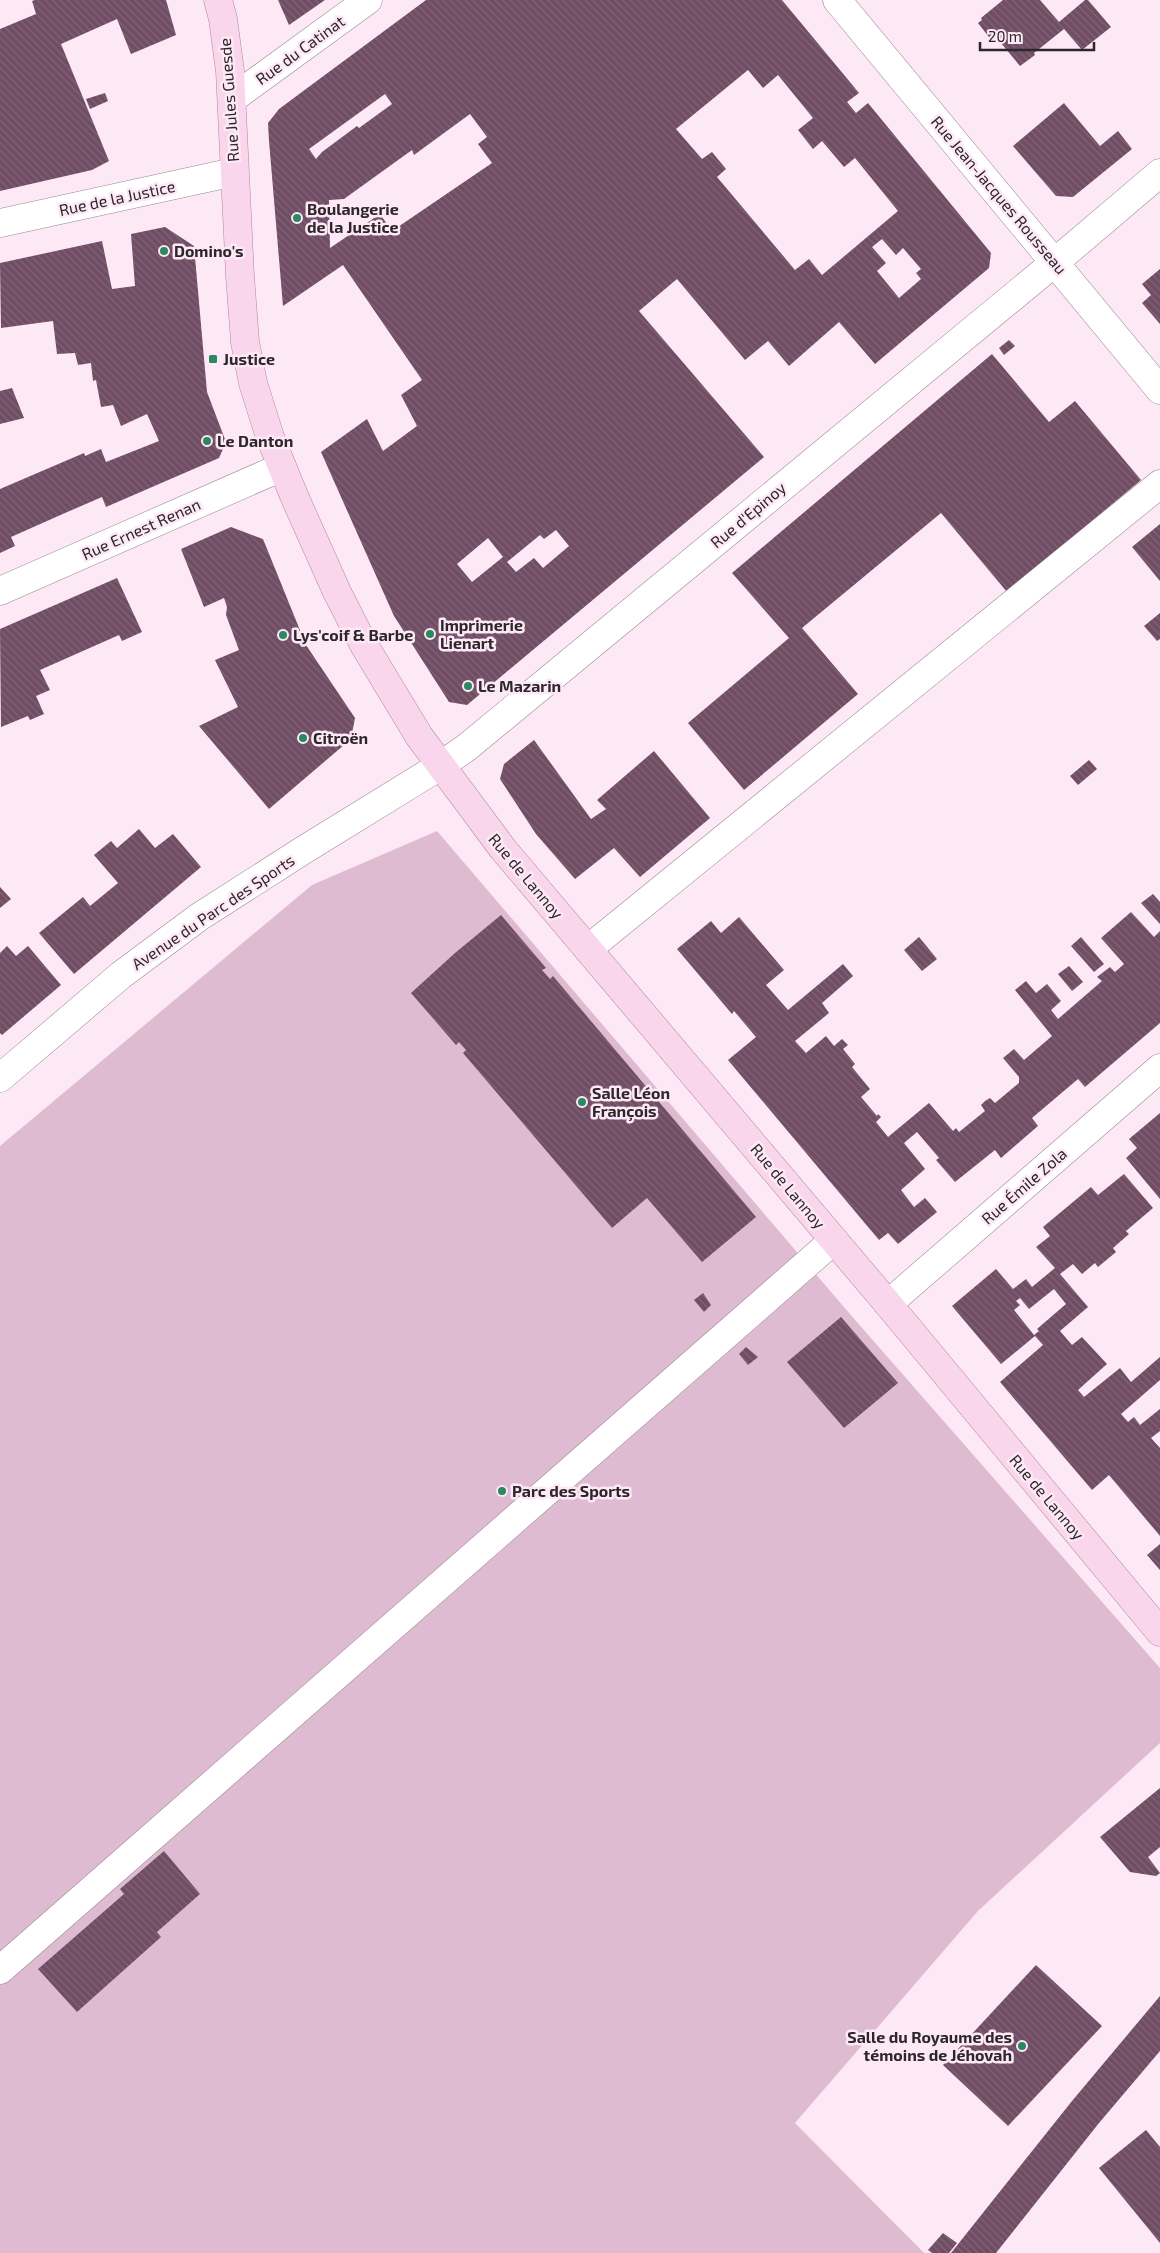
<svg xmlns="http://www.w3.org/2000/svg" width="1160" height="2253" font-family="'Exo 2',sans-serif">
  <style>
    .grass { fill: #debbd1 }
    .building { fill: url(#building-back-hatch); fill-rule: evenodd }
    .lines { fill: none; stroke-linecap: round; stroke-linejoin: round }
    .minor-casing { stroke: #988792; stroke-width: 29 }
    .major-casing { stroke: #af87a0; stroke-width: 29 }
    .minor { stroke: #fff; stroke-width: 28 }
    .major { stroke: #f9d6ec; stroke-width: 28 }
    .poi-dot { fill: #2c885f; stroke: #fde9f5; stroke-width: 2 }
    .labels { text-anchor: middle; stroke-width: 5; stroke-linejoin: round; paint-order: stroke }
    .street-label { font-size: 16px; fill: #2d262a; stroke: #fde9f5 }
    .poi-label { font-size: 16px; font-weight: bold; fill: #2d262a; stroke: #fde9f5; text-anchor: start }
  </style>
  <defs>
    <pattern id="building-back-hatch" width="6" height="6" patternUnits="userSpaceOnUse" patternTransform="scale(1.25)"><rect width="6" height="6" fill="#704d64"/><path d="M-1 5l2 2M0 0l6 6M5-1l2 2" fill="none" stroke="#806476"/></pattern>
  </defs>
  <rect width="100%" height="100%" fill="#fde9f5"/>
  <!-- grass -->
  <polygon class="grass" points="437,831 849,1313 1160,1668 1160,1743 978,1911 795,2123 924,2253 0,2253 0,1146 312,885"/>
  <!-- building -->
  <g class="building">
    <polygon points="35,0 166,0 176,35 131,54 117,19 61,44 109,161 92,170 0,191 0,29 36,14 32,1"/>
    <polygon points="278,0 325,0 289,25"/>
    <path d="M426,0H782L859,93L847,102L856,113L868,103L991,253L989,268L875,364L839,322L789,366L768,341L745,360L677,279L639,311L764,457L467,705L449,702L394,616L321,452L367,419L383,451L417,426L401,395L422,380L343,265L283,306L269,141L268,123L279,109ZM748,70L763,88L778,75L813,118L798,130L813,149L822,141L844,167L855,158L898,211L822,275L809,259L795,270L717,177L726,169L712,152L702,159L676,129ZM385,94L392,104L359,128L357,126L322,152L316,159L309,149ZM470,114L487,137L478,144L492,163L392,231L380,214L330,248L329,200L344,199L412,150L414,155ZM882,239L896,255L903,248L921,269L916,273L921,279L899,298L877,271L886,263L872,247ZM556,530L569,546L543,568L534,558L516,572L507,562L540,535L544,539ZM488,538L503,557L472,582L457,564Z"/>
    <polygon points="1003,0 1040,0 1059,22 1085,0 1088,0 1111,27 1082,50 1064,29 1034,53 1035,55 1020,66 996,37 992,41 978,23 982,20 981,18"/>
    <polygon points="105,93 108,101 90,109 86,99"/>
    <polygon points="1064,103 1100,146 1118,131 1132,149 1073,197 1056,196 1013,146"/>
    <polygon points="165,227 194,246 207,392 226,442 219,458 106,507 102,497 65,513 11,537 15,546 0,553 0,489 84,453 85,456 101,449 106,462 159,441 147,414 121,426 113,405 101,407 96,380 93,381 91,363 78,365 75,353 57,354 53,321 1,328 0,263 102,241 112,289 135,286 131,234"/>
    <polygon points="1160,269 1160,324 1142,303 1151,295 1142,284"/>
    <polygon points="1009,340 1015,346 1004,355 999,348"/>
    <polygon points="992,354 1049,422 1075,401 1141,480 1007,592 941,513 802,628 858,694 744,790 688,723 789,638 732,573"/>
    <polygon points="12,388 24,418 0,424 0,391"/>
    <polygon points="1160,524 1160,581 1132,547"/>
    <polygon points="231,527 263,539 306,645 355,718 351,739 269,809 199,726 238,707 215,660 239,650 226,615 227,607 224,598 204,607 181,549"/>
    <polygon points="117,578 142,632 122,641 119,635 40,670 50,690 36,696 44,714 30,720 28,716 1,727 0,629"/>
    <polygon points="1160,613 1160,639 1157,641 1144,626"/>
    <polygon points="534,740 591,819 606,809 597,800 654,751 710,818 640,877 614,848 575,879 536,834 500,779 504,764"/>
    <polygon points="1089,760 1097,769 1078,785 1070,776"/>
    <polygon points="139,829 155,848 173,834 201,867 74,974 39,933 83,897 90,906 118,883 94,855 111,841 117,848"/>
    <polygon points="0,887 11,899 0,908"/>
    <polygon points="1153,894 1160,902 1160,924 1141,903"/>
    <polygon points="1131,912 1154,937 1160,931 1160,1023 1085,1087 1078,1079 1032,1118 1038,1126 1001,1158 995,1150 955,1182 936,1160 939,1158 917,1132 904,1143 925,1169 901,1190 914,1207 925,1198 937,1212 898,1244 888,1233 879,1240 728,1060 756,1037 734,1011 732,1014 677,949 711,921 721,933 739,917 784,970 766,985 788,1010 843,964 853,976 822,1003 829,1013 795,1041 806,1053 826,1036 834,1046 842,1039 848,1045 843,1049 855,1064 852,1067 870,1089 861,1097 877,1116 878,1114 881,1117 876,1122 888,1137 929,1103 953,1131 956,1128 959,1132 985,1111 981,1105 985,1101 990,1098 995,1103 1019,1083 1019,1077 1003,1058 1014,1049 1024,1060 1052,1036 1015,990 1026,981 1036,993 1047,984 1061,1001 1051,1010 1058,1019 1102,981 1097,977 1110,967 1115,972 1124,964 1101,938"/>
    <polygon points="501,915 546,968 542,970 550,979 553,976 756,1217 702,1262 647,1198 612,1228 463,1053 466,1050 459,1042 456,1045 411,993 455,953"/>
    <polygon points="919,937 937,959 922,971 904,950"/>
    <polygon points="1081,937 1104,964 1094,972 1071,946"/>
    <polygon points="7,946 16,956 28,946 61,985 2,1035 0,1033 0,953"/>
    <polygon points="1069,966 1083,982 1072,991 1058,974"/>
    <polygon points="1160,1113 1160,1199 1126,1158 1137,1148 1129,1139"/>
    <path d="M1124,1174L1153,1208L1126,1231L1129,1234L1113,1248L1116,1252L1098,1267L1095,1263L1082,1274L1073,1264L1060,1274L1088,1307L1060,1331L1072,1345L1082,1337L1107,1364L1078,1390L1084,1397L1120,1368L1131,1382L1160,1357V1380L1121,1414L1128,1422L1134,1417L1140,1425L1160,1409V1431L1151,1438L1160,1448V1536L1109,1475L1092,1490L1000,1382L1043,1345L1035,1336L1001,1364L952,1306L996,1269L1013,1289L1026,1279L1032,1287L1055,1268L1036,1247L1050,1236L1043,1227L1091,1187L1098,1195ZM1054,1289L1066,1304L1037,1329L1039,1331L1034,1335L1014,1310L1020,1305L1016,1301L1020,1298L1029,1309Z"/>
    <polygon points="703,1293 711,1305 704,1312 694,1300"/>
    <polygon points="841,1317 898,1383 844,1428 787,1362"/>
    <polygon points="746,1347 758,1357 748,1365 739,1354"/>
    <polygon points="1160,1544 1160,1570 1147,1555"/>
    <polygon points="1160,1788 1160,1847 1148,1857 1160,1873 1156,1876 1130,1872 1100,1837"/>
    <polygon points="164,1851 200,1894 157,1932 161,1937 77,2012 38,1969 124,1894 120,1889"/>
    <polygon points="1036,1965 1102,2026 1008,2126 943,2065"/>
    <polygon points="1160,1996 1160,2051 1099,2123 996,2253 951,2253 1072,2101"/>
    <polygon points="1146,2130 1160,2147 1160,2243 1099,2168"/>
    <polygon points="943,2233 957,2243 949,2253 932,2253 928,2250"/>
  </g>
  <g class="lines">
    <!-- minor casing -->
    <g class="minor-casing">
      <g id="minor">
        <polyline points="837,0 1160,390"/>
        <polyline points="232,99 368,0"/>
        <polyline points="0,223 234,172"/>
        <polyline points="0,591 282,467"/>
        <polyline points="588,949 1160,484"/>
        <polyline points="0,1078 121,975 199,917 302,851 440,766 466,748 1054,263 1160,173"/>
        <polyline points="888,1304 1160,1068"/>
        <polyline points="0,1970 834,1240"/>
      </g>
    </g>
    <!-- major casing -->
    <g class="major-casing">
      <polyline id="major" points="218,0 223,19 230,71 240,276 245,342 253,383 270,437 295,498 337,592 364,645 419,736 503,849 888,1304 1160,1632"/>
    </g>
    <!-- minor -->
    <use href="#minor" class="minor"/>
    <!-- major -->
    <use href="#major" class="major"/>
  </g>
  <!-- markers -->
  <g class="poi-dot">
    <circle cx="297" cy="218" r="5"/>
    <circle cx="164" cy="251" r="5"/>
    <rect x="208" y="354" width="10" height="10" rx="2.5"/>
    <circle cx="207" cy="441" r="5"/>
    <circle cx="430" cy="634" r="5"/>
    <circle cx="283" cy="635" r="5"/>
    <circle cx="468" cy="686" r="5"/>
    <circle cx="303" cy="738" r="5"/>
    <circle cx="582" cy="1102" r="5"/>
    <circle cx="502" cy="1491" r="5"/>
    <circle cx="1022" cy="2046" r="5"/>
  </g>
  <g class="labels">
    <!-- street labels -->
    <g class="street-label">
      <text transform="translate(300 50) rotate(-36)" y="6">Rue du Catinat</text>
      <text transform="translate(229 100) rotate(-94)" y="6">Rue Jules Guesde</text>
      <text transform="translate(999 195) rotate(50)" y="6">Rue Jean-Jacques Rousseau</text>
      <text transform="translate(117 198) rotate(-12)" y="6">Rue de la Justice</text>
      <text transform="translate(748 515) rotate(-40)" y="6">Rue d'Epinoy</text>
      <text transform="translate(141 529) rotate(-24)" y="6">Rue Ernest Renan</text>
      <text transform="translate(526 876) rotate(50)" y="6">Rue de Lannoy</text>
      <text transform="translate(213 912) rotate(-34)" y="6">Avenue du Parc des Sports</text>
      <text transform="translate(788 1186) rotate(50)" y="6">Rue de Lannoy</text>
      <text transform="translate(1024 1186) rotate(-41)" y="6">Rue Émile Zola</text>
      <text transform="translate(1047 1497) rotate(50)" y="6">Rue de Lannoy</text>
    </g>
    <!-- poi labels -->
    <g class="poi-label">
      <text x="307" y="215">Boulangerie<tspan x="307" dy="18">de la Justice</tspan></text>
      <text x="174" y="257">Domino's</text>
      <text x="223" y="365">Justice</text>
      <text x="217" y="447">Le Danton</text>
      <text x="440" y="631">Imprimerie<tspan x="440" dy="18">Lienart</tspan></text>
      <text x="293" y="641">Lys'coif &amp; Barbe</text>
      <text x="478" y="692">Le Mazarin</text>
      <text x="313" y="744">Citroën</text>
      <text x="592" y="1099">Salle Léon<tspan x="592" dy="18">François</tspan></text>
      <text x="512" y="1497">Parc des Sports</text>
      <text x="1012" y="2043" text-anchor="end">Salle du Royaume des<tspan x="1012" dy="18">témoins de Jéhovah</tspan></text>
    </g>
  </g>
  <!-- scale -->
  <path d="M980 42v8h114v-8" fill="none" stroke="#2d262a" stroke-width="2.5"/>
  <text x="988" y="42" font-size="15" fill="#2d262a" stroke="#fde9f5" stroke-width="4" paint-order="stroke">20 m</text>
</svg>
